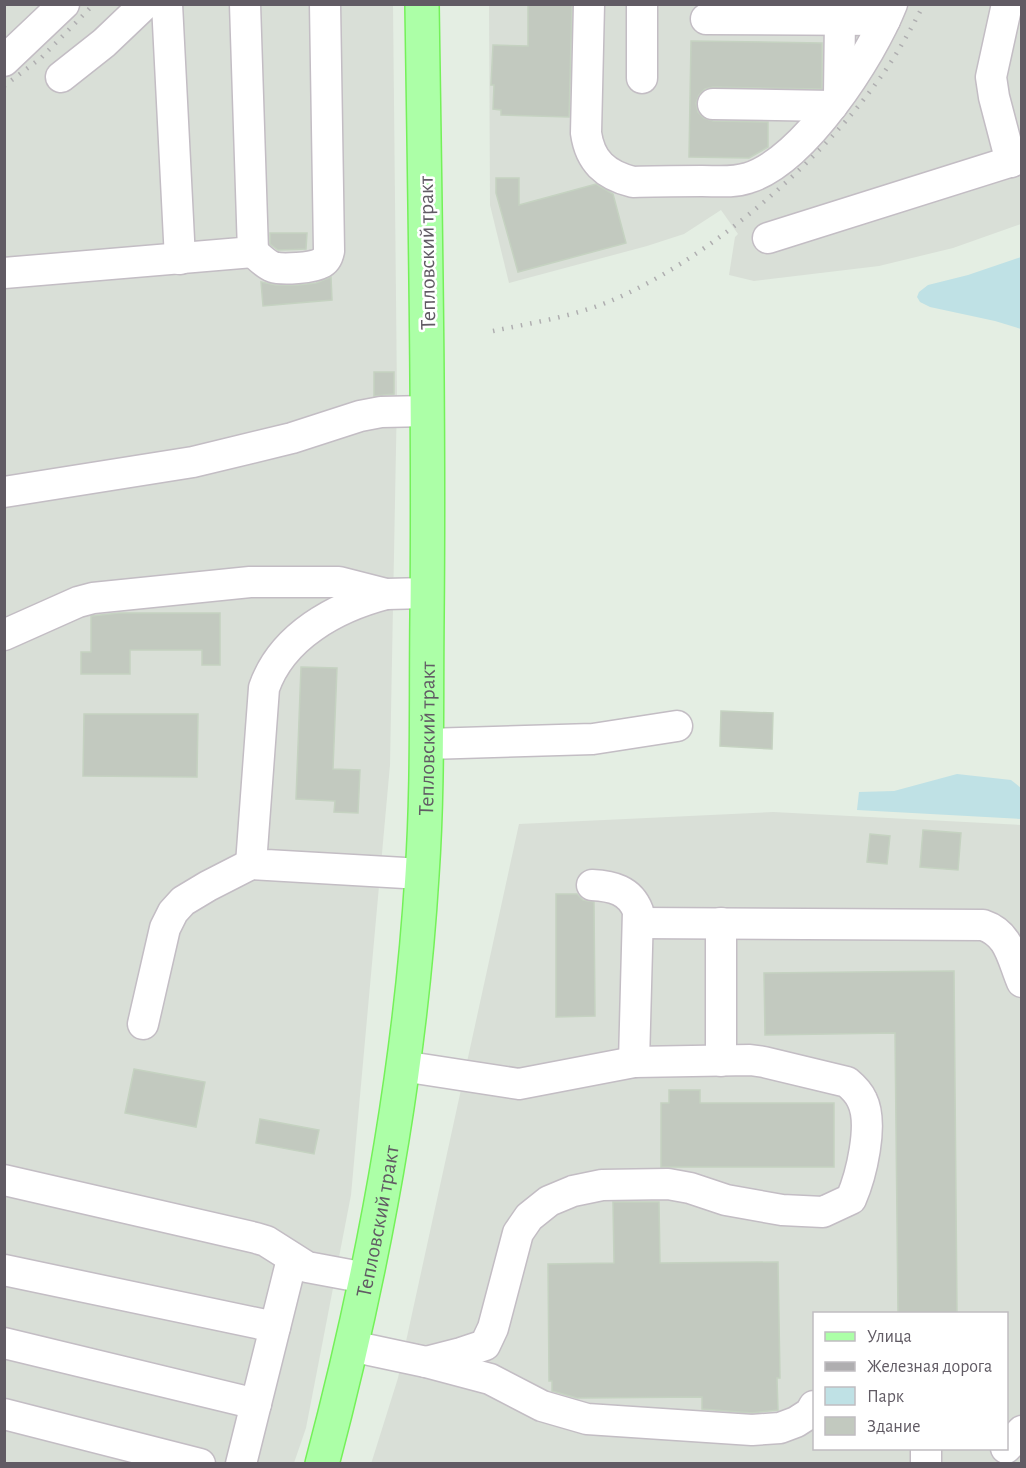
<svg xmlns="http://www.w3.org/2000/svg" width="1026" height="1468" font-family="'Alegreya Sans',sans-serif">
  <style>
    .industrial { fill: #d9dfd7; fill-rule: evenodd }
    .green { fill: #bfe1e5 }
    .building { fill: #c2c9bf; stroke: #c5d2c1; stroke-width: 1.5 }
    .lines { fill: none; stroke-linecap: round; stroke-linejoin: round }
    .minor-casing { stroke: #c3bdc4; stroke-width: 33 }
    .major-casing { stroke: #74f159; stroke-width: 36 }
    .minor { stroke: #fff; stroke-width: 30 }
    .major { stroke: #acffa7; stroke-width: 33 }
    .rail { stroke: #afaeb0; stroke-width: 4.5; stroke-dasharray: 1.5 8; stroke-linecap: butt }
    .labels { text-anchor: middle; stroke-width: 5; stroke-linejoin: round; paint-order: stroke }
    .street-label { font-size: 22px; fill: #615b64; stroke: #fff }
  </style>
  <rect width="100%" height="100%" fill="#e4eee3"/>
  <!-- industrial -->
  <g class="industrial">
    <polygon points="5,5 393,5 397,396 390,765 351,1195 306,1428 294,1463 5,1464"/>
    <polygon points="489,5 1021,5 1021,224 953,248 879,266 754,281 729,275 735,237 738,234 721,210 684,234 647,246 509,283 490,205"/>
    <path d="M773,812L1021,825V1463L371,1464L398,1378L519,824ZM814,1314H1006V1448H814Z"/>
  </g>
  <!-- green -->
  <g class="green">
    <polygon points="1021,257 1021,329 995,321 930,307 920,302 917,297 919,292 928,285 968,275"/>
    <polygon points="957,774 1011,780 1021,788 1021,819 857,810 859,792 894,791"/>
  </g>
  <!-- building -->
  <g class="building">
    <polygon points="528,4 572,4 569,117 501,115 501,110 493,109 494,85 491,85 493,45 528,46"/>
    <polygon points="691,41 822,43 822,89 713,87 705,89 699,95 696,103 698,112 704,118 713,121 768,122 768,147 749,158 689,157"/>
    <polygon points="496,178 519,178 519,205 596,184 613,194 626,243 518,272 496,193"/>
    <polygon points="270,233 307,233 306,249 278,250 270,244"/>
    <polygon points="331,277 332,300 263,306 261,282 276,285 298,285 316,283"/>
    <polygon points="374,372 394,372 394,394 374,396"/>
    <polygon points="119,613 220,613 220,665 202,665 202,650 130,650 130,674 81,674 81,652 91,652 91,616"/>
    <polygon points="301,667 337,668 333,769 360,770 358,813 334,812 335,801 296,799"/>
    <polygon points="721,711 773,713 772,749 720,746"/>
    <polygon points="84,714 198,714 197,777 83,776"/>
    <polygon points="923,830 961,833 958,870 920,867"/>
    <polygon points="870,834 890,836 887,864 867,862"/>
    <polygon points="556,894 577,894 583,900 594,902 595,1016 556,1017"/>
    <polygon points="954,971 957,1314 898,1314 895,1033 765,1035 764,973"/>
    <polygon points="134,1069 205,1082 196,1127 125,1113"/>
    <polygon points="669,1090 700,1090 700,1103 834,1103 834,1167 661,1167 661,1103 669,1103"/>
    <polygon points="260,1119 319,1130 314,1154 256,1143"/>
    <polygon points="613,1202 659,1202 660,1263 778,1262 780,1378 777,1378 778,1410 752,1413 702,1409 702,1397 577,1398 552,1391 552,1381 549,1381 548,1264 614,1263"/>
  </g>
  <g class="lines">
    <!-- minor casing -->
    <g class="minor-casing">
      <g id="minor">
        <polyline points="167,4 180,259"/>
        <path d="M589,4L586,133C590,161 605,175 633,182C656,181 679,181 702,181C717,181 733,183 748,178C804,161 871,57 892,4"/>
        <polyline points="1007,4 991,77 994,97 1011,162"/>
        <polyline points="706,19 885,20"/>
        <polyline points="4,61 64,4"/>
        <polyline points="61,77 104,43 145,4"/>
        <polyline points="642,78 642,4"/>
        <polyline points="839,95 840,19"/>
        <polyline points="713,104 832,106"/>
        <polyline points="768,238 1022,158"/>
        <path d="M253,252C259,257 265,264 273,267C282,270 313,268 321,263C326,261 328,256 329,251L325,4"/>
        <polyline points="4,273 253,252 245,4"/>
        <polyline points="4,492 193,462 292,438 360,416 381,412 428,411"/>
        <path d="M386,594C336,607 282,636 264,688L251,864L422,874"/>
        <polyline points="4,635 78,602 93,598 250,582 339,582 386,594 427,593"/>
        <polyline points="427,744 593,739 677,726"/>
        <path d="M592,885C612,886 630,890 638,911L634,1062"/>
        <path d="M639,923L983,925C1010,934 1012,959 1022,982"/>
        <polyline points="143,1024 165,928 173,912 183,901 208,886 251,864"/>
        <polyline points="721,1061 721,923"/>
        <path d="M402,1066L519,1084L634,1062L750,1060L764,1062L847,1082C853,1087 859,1093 862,1100C874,1124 861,1176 851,1199L823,1212L782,1210L726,1200L690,1188L668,1184L602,1185L573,1191L549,1201L529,1217L518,1233L493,1328L485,1345L461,1353L426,1362"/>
        <polyline points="4,1180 256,1238 266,1241 307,1267 366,1278"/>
        <polyline points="4,1270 275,1327"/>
        <polyline points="4,1343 256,1404"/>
        <polyline points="351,1346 426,1362 490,1379 542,1406 587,1419 752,1430 780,1428 796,1422 810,1413 814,1406"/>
        <polyline points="4,1414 200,1464"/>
        <polyline points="926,1448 926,1464"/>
        <polyline points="1006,1448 1022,1431"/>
        <polyline points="241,1464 292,1259"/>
      </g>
    </g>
    <!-- major casing -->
    <g class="major-casing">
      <g id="major">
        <path id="s1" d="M322,1464C373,1271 410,1073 422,875C428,789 426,703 427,617C429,413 425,209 422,4"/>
      </g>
    </g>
    <!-- minor -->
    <use href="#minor" class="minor"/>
    <!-- major -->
    <use href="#major" class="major"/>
    <!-- rail -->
    <g class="rail">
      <polyline points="4,86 41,58 94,4"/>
      <path d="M493,331C531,323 571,317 608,302C705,262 815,167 877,82C895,58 910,31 924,4"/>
    </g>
  </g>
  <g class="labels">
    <!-- street labels -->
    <g class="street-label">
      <text transform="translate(426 253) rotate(-91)" y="8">Тепловский тракт</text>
      <text dy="8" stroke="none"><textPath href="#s1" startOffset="735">Тепловский тракт</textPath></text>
      <text dy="8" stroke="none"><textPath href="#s1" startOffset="249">Тепловский тракт</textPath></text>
    </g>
  </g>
  <!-- border -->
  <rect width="1026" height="1468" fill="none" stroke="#615b64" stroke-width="12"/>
  <!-- legend -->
  <rect x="813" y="1312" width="195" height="138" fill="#ffffff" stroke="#c0bdc1" stroke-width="1.5"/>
  <rect x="825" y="1332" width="30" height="9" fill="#acffa7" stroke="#c0bdc1" stroke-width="1.5"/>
  <text x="867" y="1342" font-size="18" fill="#615b64">Улица</text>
  <rect x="825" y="1362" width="30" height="9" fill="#afaeb0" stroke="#c0bdc1" stroke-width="1.5"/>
  <text x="867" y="1372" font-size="18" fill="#615b64">Железная дорога</text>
  <rect x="825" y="1387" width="30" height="18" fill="#bfe1e5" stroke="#c0bdc1" stroke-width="1.5"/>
  <text x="867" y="1402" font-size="18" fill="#615b64">Парк</text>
  <rect x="825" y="1417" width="30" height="18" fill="#c2c9bf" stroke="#c0bdc1" stroke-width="1.5"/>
  <text x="867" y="1432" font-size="18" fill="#615b64">Здание</text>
</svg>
